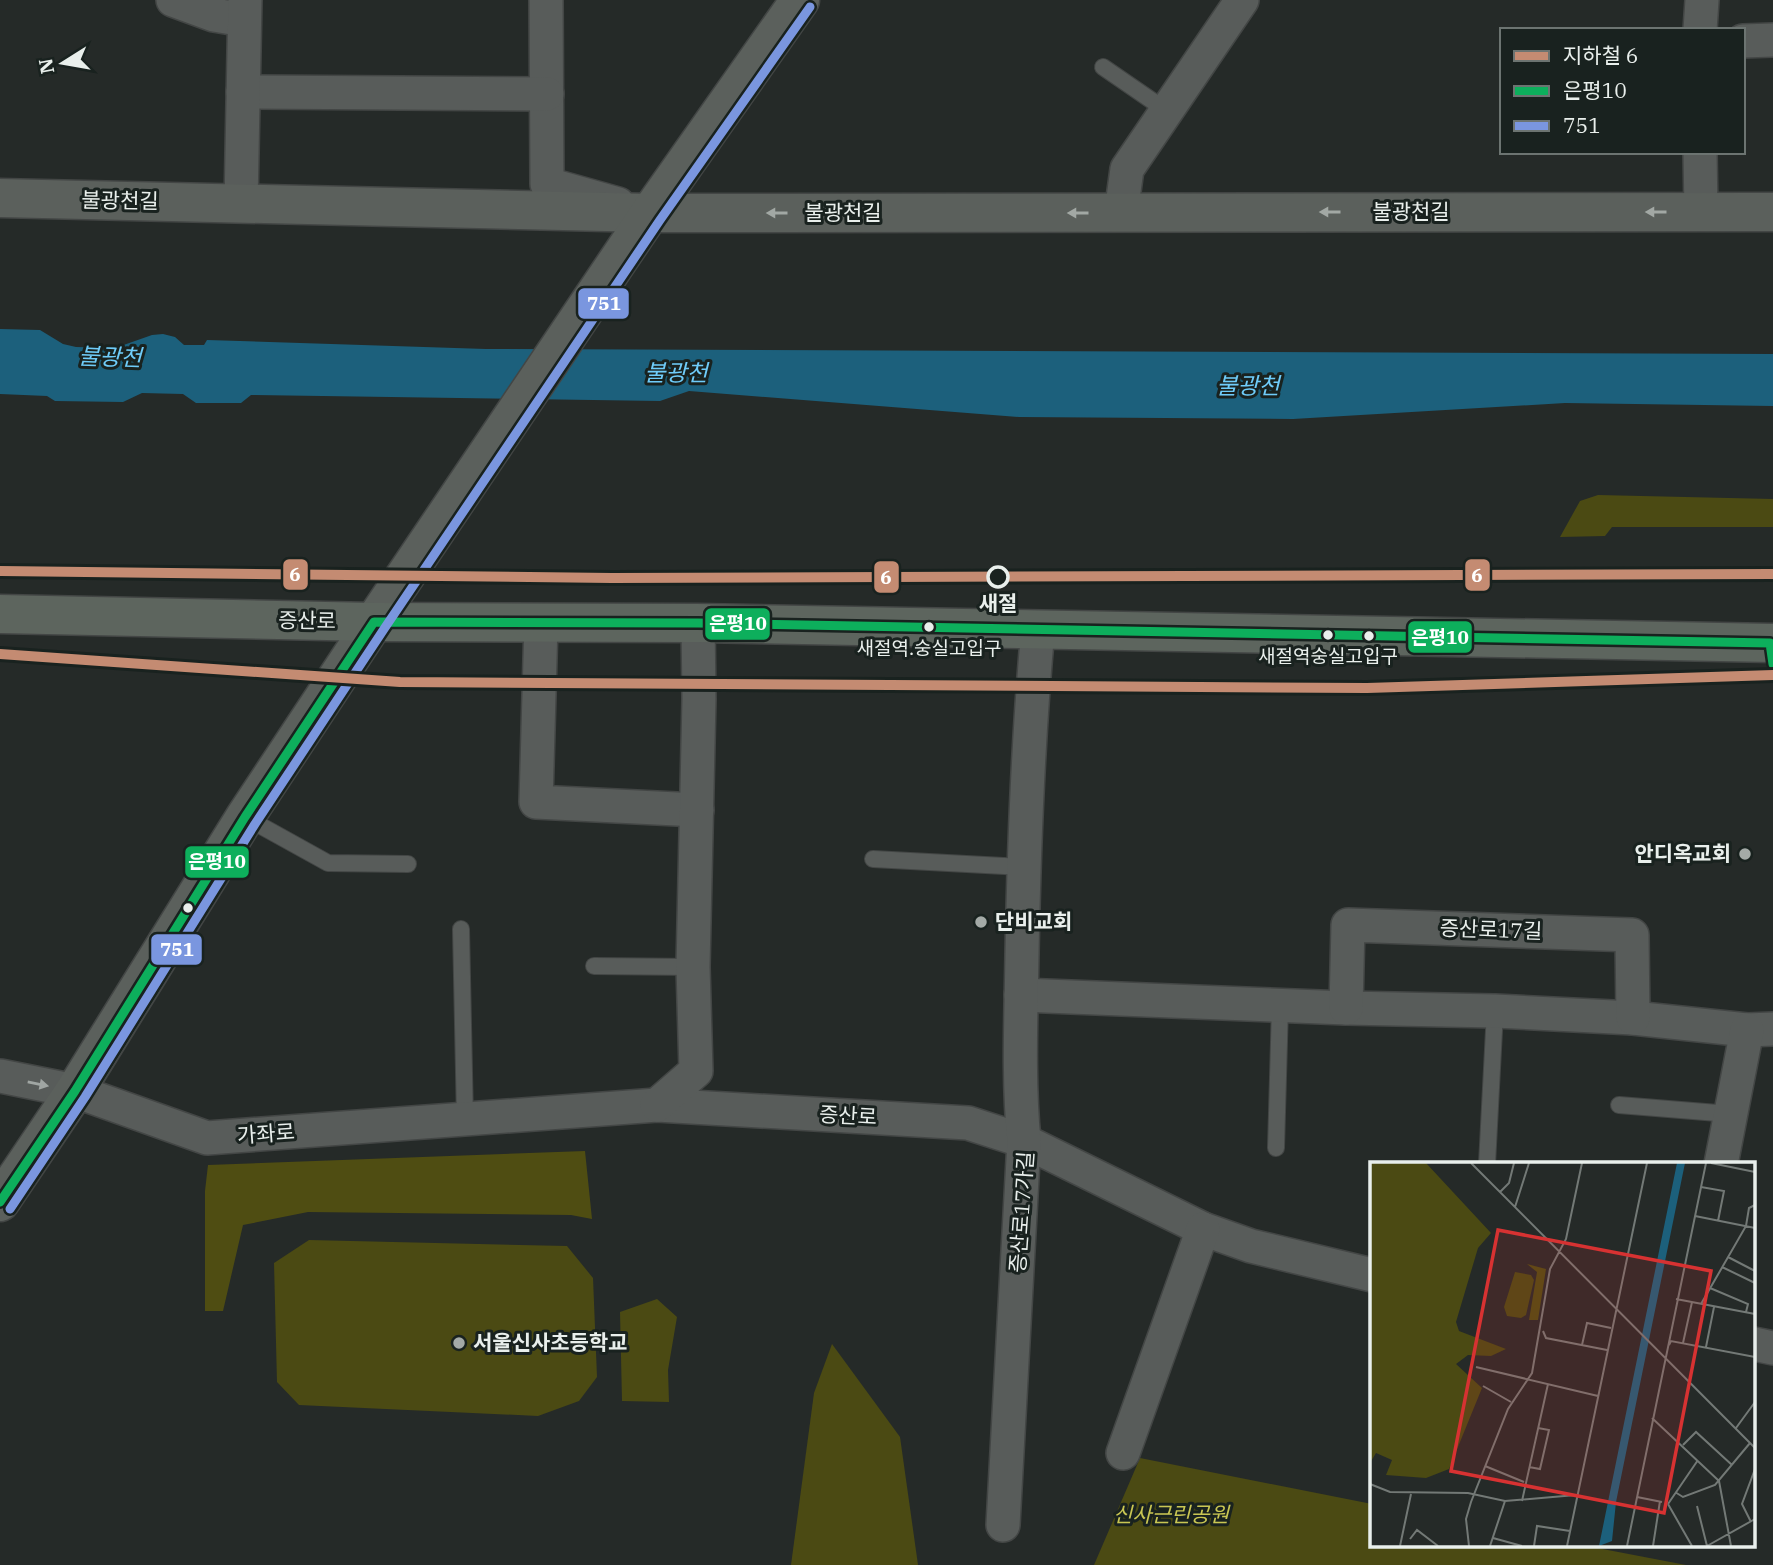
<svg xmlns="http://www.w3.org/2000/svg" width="1773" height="1565" font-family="'IBM Plex Serif','Noto Sans KR',serif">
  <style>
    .green { fill: #4b4a13 }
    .forest { fill: #4f4d12 }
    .water { fill: #1c607c }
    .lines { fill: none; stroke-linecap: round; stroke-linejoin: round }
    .lane-casing { stroke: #434645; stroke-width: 18 }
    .street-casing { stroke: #434645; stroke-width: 36 }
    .secondary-casing { stroke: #434645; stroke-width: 41 }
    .primary-casing { stroke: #434645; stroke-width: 41 }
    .lane { stroke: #585c5a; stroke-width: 16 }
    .street { stroke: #585c5a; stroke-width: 33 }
    .secondary { stroke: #5b605c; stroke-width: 38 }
    .primary { stroke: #5d655e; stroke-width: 38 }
    .bus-1-casing { stroke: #19221f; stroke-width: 14 }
    .bus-2-casing { stroke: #19221f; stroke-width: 14 }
    .bus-1 { stroke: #0daf5c; stroke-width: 9 }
    .bus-2 { stroke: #7a96df; stroke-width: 9 }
    .metro-1-casing { stroke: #19221f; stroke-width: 16 }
    .metro-1 { stroke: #c48b72; stroke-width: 10 }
    .oneway { fill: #a2a8a4 }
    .oneway2 { fill: #a0a6a3 }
    .stop-dot { fill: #19221f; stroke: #e9efec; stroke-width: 3.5 }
    .bus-dot { fill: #e9efec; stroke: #19221f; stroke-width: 2.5 }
    .poi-dot { fill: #a4aaa7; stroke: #19221f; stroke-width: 2.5 }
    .labels { text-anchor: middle; stroke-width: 6; stroke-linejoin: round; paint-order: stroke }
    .bus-label { font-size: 19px; fill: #e9efec; stroke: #19221f }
    .street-label { font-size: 21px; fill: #e9efec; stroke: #19221f }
    .stop-label { font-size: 21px; font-weight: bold; fill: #e9efec; stroke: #19221f }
    .poi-label { font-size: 21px; font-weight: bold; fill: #e9efec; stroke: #19221f; text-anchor: start }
    .park-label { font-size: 21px; font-style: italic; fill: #c9c653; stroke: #19221f }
    .water-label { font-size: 23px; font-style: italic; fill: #6fccf9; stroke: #19221f }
    .inset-road { fill: none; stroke: #737976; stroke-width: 2 }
    .view { fill: #d73232; fill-opacity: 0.15; stroke: #d73232; stroke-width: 3.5 }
    .inset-edge { fill: none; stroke: #e9efec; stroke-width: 3.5 }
    .line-badge { stroke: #19221f; stroke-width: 2.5 }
    .badge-label { font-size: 19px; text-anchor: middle; font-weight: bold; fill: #fff }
  </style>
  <rect width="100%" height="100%" fill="#252a28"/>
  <!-- green -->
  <g class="green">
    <polygon points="1598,495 1773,499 1773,527 1612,527 1605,536 1560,537 1580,501"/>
    <polygon points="309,1240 567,1246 593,1278 597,1377 579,1401 538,1416 299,1405 277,1382 274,1263"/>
    <polygon points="657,1299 677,1317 668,1370 669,1402 622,1401 620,1312"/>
    <polygon points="832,1344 900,1437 918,1565 791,1565 814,1393"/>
    <polygon points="1140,1458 1372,1504 1372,1546 1587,1546 1686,1565 1094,1565"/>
  </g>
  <!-- forest -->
  <polygon class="forest" points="585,1151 592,1219 571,1215 308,1212 243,1225 223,1311 205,1311 205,1191 208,1165"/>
  <!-- water -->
  <polygon class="water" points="0,329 40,330 63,344 76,347 115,348 152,335 163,334 175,337 184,345 204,345 207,340 486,349 1773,354 1773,406 1565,403 1293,419 1019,417 689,391 660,401 251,395 241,403 196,403 183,394 142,393 123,402 55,401 47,396 0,394"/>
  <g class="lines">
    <!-- lane casing -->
    <g class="lane-casing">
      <g id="lane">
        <polyline points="1103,67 1167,111"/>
        <polyline points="245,817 328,863 408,864"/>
        <polyline points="873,859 1023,867"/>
        <polyline points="461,929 465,1120"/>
        <polyline points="594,966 693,967"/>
        <polyline points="1619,1105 1730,1114"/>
        <polyline points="1276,1148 1280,1006"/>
        <polyline points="1487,1164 1495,1011"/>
      </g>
    </g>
    <!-- street casing -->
    <g class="street-casing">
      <g id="street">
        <polyline points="173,0 214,15 244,20"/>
        <polyline points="546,0 547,184 618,204"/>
        <polyline points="1700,30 1702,0"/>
        <polyline points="1743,41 1773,40"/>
        <polyline points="243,92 547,94"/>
        <polyline points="1700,152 1701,212"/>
        <polyline points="241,204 245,0"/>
        <polyline points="1121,213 1127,169 1242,0"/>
        <polyline points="541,623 536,802 697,810"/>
        <polyline points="1021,995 1346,1008 1495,1011 1633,1018 1747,1030 1773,1029"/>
        <polyline points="1346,1008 1348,925 1632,935 1633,1018"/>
        <polyline points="0,1076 75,1091 207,1138 657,1105 968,1123 1024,1141 1203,1229 1251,1246 1372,1275"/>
        <polyline points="657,1105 696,1071 693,967 699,699 698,623"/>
        <polyline points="1721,1164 1747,1030"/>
        <polyline points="1754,1344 1773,1348"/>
        <polyline points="1123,1453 1203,1229"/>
        <path d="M1003,1525L1024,1141C1018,1079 1021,1017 1022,954C1024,845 1028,737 1038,629"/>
      </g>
    </g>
    <!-- secondary casing -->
    <g class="secondary-casing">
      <g id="secondary">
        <polyline points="0,198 650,213 1773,212"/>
        <polyline points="0,1202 75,1091 245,817 374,622 650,213 800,0"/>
      </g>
    </g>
    <!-- primary casing -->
    <g class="primary-casing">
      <polyline id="primary" points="0,614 374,622 698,623 1773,643"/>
    </g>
    <!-- lane -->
    <use href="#lane" class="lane"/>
    <!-- street -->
    <use href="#street" class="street"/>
    <!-- secondary -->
    <use href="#secondary" class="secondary"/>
    <!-- primary -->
    <use href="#primary" class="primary"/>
    <!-- bus-1 casing -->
    <g class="bus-1-casing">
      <polyline id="bus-1" points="0,1202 75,1091 245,817 374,622 698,623 1770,643 1773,664"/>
    </g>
    <!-- bus-2 casing -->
    <g class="bus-2-casing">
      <polyline id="bus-2" points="10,1209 85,1097 255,824 384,629 660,220 810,7"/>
    </g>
    <!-- bus-1 -->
    <use href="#bus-1" class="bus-1"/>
    <!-- bus-2 -->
    <use href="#bus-2" class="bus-2"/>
    <!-- metro-1 casing -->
    <g class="metro-1-casing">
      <g id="metro-1">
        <polyline points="0,571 612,578 1773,574"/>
        <polyline points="0,654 400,682 1367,688 1773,675"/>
      </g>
    </g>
    <!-- metro-1 -->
    <use href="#metro-1" class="metro-1"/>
  </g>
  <!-- one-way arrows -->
  <defs><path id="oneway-solid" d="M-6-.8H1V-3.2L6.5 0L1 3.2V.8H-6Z" transform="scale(1.75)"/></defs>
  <g class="oneway">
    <use href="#oneway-solid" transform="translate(1330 212) rotate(180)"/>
    <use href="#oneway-solid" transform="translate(1656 212) rotate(180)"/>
    <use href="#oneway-solid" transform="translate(777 213) rotate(180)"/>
    <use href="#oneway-solid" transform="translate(1078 213) rotate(180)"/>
  </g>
  <use class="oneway2" href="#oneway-solid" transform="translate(38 1084) rotate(11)"/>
  <!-- markers -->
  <circle class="stop-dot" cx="998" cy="577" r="10"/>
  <g class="bus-dot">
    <circle cx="929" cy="627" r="6"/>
    <circle cx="1328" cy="635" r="6"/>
    <circle cx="1369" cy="636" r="6"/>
    <circle cx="188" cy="908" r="6"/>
  </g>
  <g class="poi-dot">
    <circle cx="1745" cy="854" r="7"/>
    <circle cx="981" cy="922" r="7"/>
    <circle cx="459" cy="1343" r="7"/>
  </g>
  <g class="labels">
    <!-- bus labels -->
    <g class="bus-label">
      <text x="929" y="655">새절역.숭실고입구</text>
      <text x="1328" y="663">새절역숭실고입구</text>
    </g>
    <!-- street labels -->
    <g class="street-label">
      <text transform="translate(120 201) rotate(1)" y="7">불광천길</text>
      <text x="1411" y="219">불광천길</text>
      <text x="843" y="220">불광천길</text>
      <text transform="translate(307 621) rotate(1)" y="7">증산로</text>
      <text transform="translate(1491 930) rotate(2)" y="7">증산로17길</text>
      <text transform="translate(848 1116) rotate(3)" y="7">증산로</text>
      <text transform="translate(266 1134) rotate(-4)" y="7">가좌로</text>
      <text transform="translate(1022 1212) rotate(-86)" y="7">증산로17가길</text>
    </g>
    <!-- stop labels -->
    <g class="stop-label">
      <text x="998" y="611">새절</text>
    </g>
    <!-- poi labels -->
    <g class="poi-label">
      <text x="1731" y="861" text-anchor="end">안디옥교회</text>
      <text x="995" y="929">단비교회</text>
      <text x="473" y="1350">서울신사초등학교</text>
    </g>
    <!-- park labels -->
    <g class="park-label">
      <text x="1171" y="1522">신사근린공원</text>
    </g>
    <!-- water labels -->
    <g class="water-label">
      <text transform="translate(110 357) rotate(2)" y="8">불광천</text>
      <text x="676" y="381">불광천</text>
      <text x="1248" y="394">불광천</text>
    </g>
  </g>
  <!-- overview -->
  <g transform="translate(1370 1162)">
    <rect width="385" height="385" fill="#252a28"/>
    <path d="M0,1H56L121,71L108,86L86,160L89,169L136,187L121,194L98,193L86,202L112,226L79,307L56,316L16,313L22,298L6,291L0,301ZM145,110L161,113L164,118L156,153L151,156L137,154L134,145Z" fill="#4b4a13"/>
    <path d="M157,102L176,107L168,158H159L167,110Z" fill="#4f4d12"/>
    <path d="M307,1H315L246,340L242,379L229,384Z" fill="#1c607c"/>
    <path class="inset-road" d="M101,1L385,286M341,1L385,10M331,25L354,29L348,59M130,30L139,21L144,1M145,45L159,1M325,54L385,66M358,95L385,109M352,105L385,121M340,126L378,142L376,150M306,137L385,152M331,142L376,64L379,46L385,43M173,169L176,176L237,188M313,181L322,140M212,183L217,161L241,166M299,183L301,179L385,195M336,185L344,145M106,205L228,234M113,224L141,240M282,256L349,319M366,266L385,240M313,283L326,270L362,303M115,304L154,320M159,305L170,307L179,268L168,266M349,319L361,384M0,322L20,330L98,331L135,339L206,333M305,330L313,335L345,323L380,281M267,335L292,340M152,339L178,222M298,342L328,298M298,342L322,384M327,344L337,384M381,360L372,342L385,307M123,376L152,384M40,377L47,368L68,384M30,384L41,332M99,384L96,357L101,340L138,247L162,211L180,107L196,77L212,1M120,384L135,339M164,384L167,364L200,369M197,384L277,1M257,384L336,1M283,384L290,339M337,384L385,357"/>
    <path class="view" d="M128,68L341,109L294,351L81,309Z"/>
    <rect width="385" height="385" class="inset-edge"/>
  </g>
  <g class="line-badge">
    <rect x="577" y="287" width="53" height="33" rx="7" fill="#7a96df"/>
    <rect x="282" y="558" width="27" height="33" rx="7" fill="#c48b72"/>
    <rect x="1464" y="558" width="27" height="34" rx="7" fill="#c48b72"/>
    <rect x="873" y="560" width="27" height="34" rx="7" fill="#c48b72"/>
    <rect x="704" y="607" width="67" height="34" rx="7" fill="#0daf5c"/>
    <rect x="1407" y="620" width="66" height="34" rx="7" fill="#0daf5c"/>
    <rect x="184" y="845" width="66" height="34" rx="7" fill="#0daf5c"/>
    <rect x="150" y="933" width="53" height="33" rx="7" fill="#7a96df"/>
  </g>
  <g class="badge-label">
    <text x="604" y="310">751</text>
    <text x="295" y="581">6</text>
    <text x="1477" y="582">6</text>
    <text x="886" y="584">6</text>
    <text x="738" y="630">은평10</text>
    <text x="1440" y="644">은평10</text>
    <text x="217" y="868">은평10</text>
    <text x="177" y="956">751</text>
  </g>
  <!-- legend -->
  <rect x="1500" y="28" width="245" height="126" fill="#19221f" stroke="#6c7471" stroke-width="2"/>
  <rect x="1514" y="51" width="35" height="10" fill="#c48b72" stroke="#6c7471" stroke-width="2"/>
  <text x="1563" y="63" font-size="21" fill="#e9efec">지하철 6</text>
  <rect x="1514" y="86" width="35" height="10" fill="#0daf5c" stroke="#6c7471" stroke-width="2"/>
  <text x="1563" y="98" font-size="21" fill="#e9efec">은평10</text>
  <rect x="1514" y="121" width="35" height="10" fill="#7a96df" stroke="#6c7471" stroke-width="2"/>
  <text x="1563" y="133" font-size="21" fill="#e9efec">751</text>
  <!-- north arrow -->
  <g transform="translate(63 63) rotate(259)" stroke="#19221f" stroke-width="5" paint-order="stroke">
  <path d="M0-5L12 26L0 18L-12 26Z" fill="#e9efec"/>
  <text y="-10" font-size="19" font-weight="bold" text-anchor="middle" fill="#e9efec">N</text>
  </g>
</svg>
